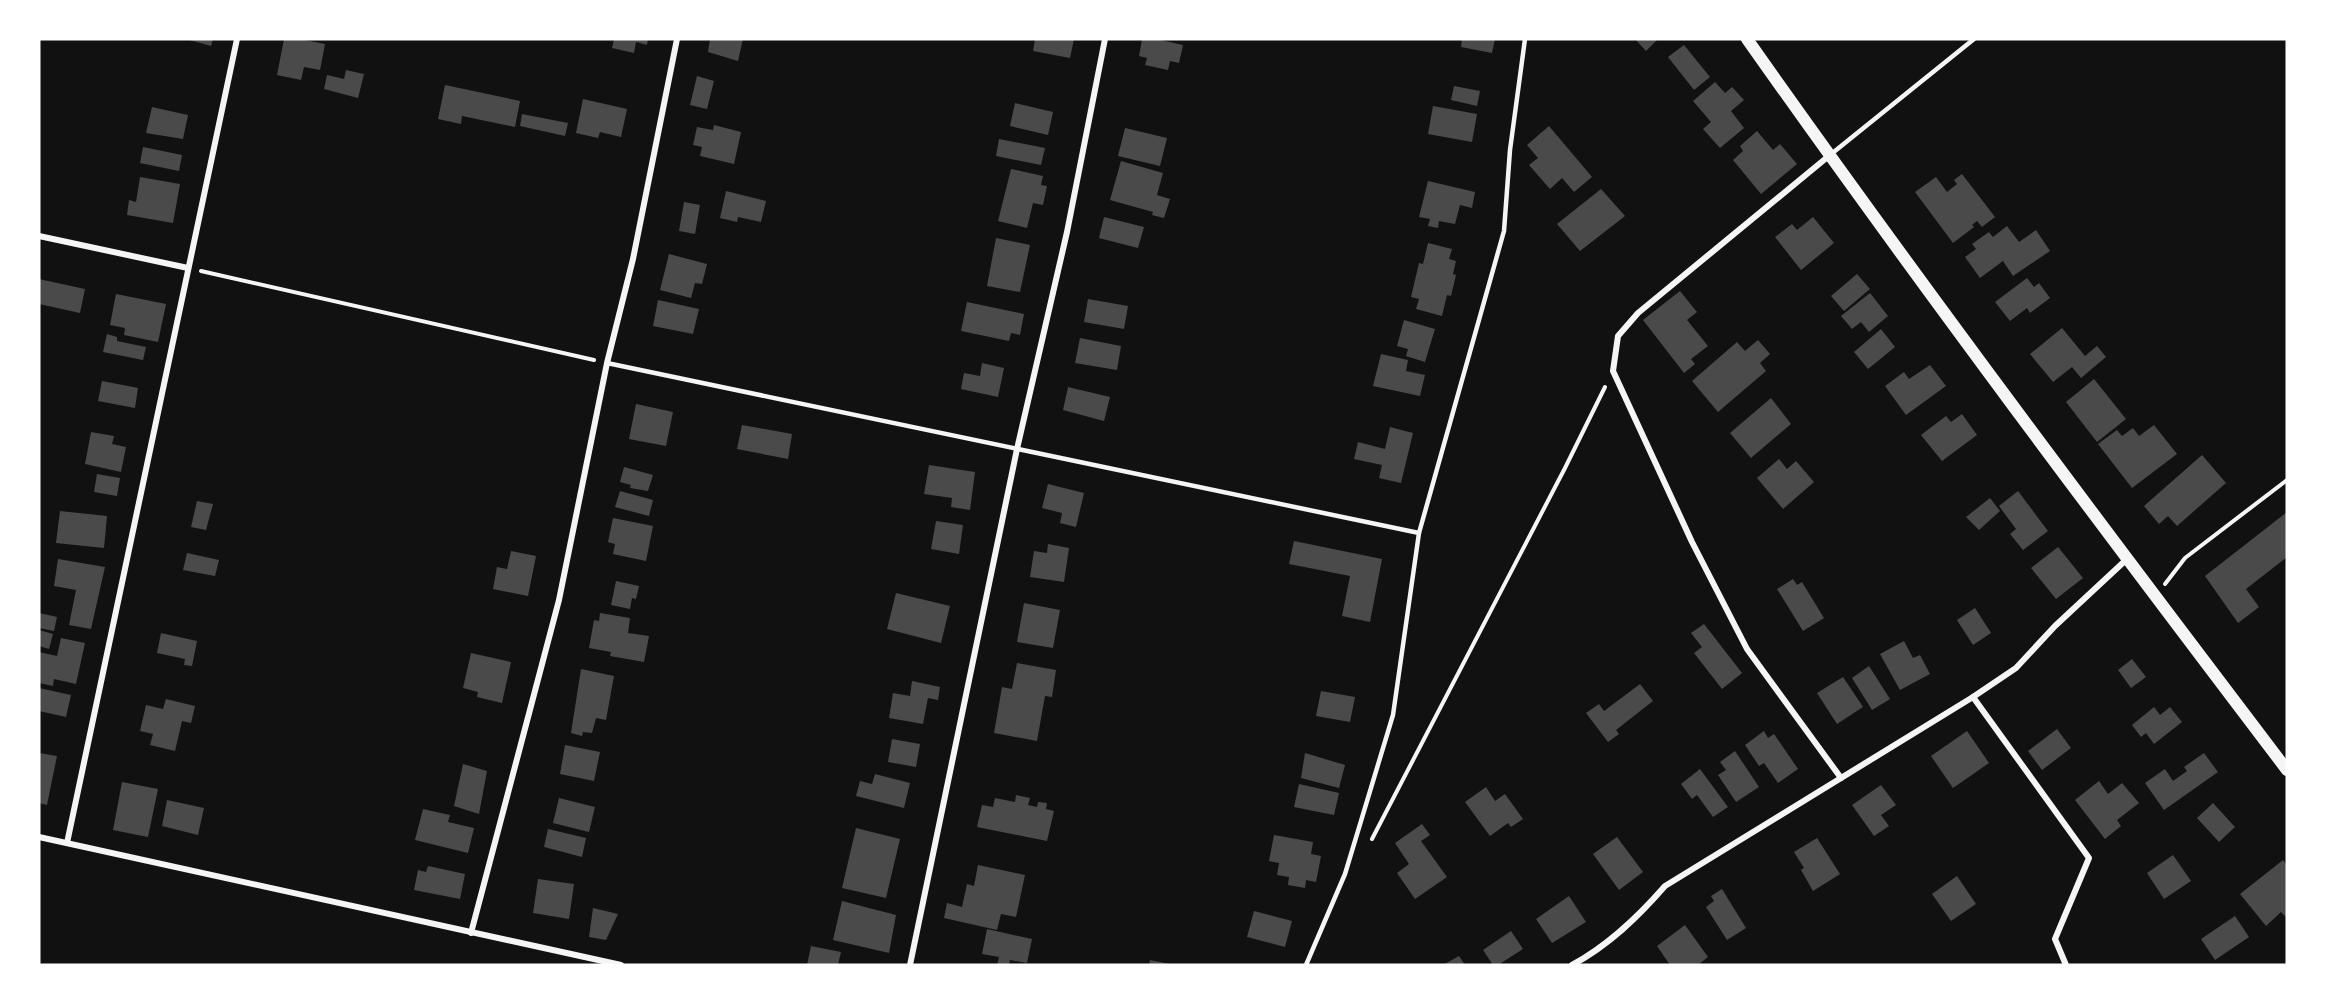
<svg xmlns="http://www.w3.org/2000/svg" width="2326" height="1004" font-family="Arial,sans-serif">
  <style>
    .building { fill: #4a4a4a }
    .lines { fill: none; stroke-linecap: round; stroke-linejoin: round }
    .path { stroke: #f5f5f5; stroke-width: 4 }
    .service { stroke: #f5f5f5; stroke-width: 4.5 }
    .minor { stroke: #f5f5f5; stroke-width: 6 }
    .secondary { stroke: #f5f5f5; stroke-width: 12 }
  </style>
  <rect width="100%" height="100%" fill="#111"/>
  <!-- building -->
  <g class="building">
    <polygon points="186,39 213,39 211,46"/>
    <polygon points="284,39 300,39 325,44 320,70 304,67 301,80 277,75"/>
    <polygon points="614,39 648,39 647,45 636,42 634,53 612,48"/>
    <polygon points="710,39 743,39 738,61 708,52"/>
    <polygon points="1035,39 1074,39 1070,58 1033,51"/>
    <polygon points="1142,39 1156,39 1183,45 1179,63 1170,61 1168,70 1145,65 1147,58 1139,56"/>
    <polygon points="1462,39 1495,39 1492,53 1461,47"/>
    <polygon points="1635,39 1658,39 1646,51"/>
    <polygon points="1684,45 1710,77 1694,90 1668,57"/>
    <polygon points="346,70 364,74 358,98 324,89 327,75 344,79"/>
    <polygon points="697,76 714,81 707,109 690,105"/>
    <polygon points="1715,82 1725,93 1732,87 1744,100 1731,111 1744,128 1720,148 1703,129 1711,122 1693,101"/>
    <polygon points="445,85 520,101 515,127 462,116 461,124 438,119"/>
    <polygon points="1454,86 1480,91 1477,106 1451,100"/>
    <polygon points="583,99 627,109 621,137 600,132 598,138 576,133"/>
    <polygon points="1015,103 1053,112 1048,135 1010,126"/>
    <polygon points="1433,106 1477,114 1472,142 1428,134"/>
    <polygon points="152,107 188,115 183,139 146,133"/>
    <polygon points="522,114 568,123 565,136 520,126"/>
    <polygon points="714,125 741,132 734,164 700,156 702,147 693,145 697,127 713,130"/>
    <polygon points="1549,126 1592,177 1574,192 1562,178 1550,189 1529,165 1538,158 1527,145"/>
    <polygon points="1125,128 1167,138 1160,166 1118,156"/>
    <polygon points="1757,131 1773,150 1780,144 1797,164 1761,194 1733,160 1743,151 1740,146"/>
    <polygon points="999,139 1045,148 1041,165 996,156"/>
    <polygon points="143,147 182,155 179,171 140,163"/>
    <polygon points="1121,161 1163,173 1157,195 1170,199 1164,218 1152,215 1153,212 1110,200"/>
    <polygon points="1011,169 1043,176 1041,185 1047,186 1043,205 1033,203 1027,228 998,221"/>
    <polygon points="1962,174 1995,217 1982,227 1977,221 1972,225 1974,227 1953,243 1915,192 1936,177 1947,192 1957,184 1954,180"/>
    <polygon points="140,177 180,184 173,223 127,215 129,200 136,202"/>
    <polygon points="1428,181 1475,192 1472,208 1460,205 1455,224 1439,221 1438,228 1428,226 1430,219 1419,217"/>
    <polygon points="1601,189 1625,216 1580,251 1557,224"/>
    <polygon points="726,191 766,201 761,222 738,217 737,222 720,218"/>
    <polygon points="684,202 700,205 695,234 679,231"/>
    <polygon points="1104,217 1144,227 1138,248 1099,238"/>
    <polygon points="1813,217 1834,243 1801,270 1775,237 1792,224 1797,230"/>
    <polygon points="2007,226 2019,242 2036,230 2050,251 2013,276 2003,261 1980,278 1965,257 1976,249 1972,244 1989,232 1993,237"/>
    <polygon points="996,238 1030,245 1020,292 987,286"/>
    <polygon points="1428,243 1452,249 1449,259 1456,261 1453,274 1456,275 1451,296 1447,295 1442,316 1416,309 1419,299 1411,297 1419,263 1423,264"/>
    <polygon points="669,254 707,264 702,284 695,283 691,298 660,290"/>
    <polygon points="1857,274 1870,289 1844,311 1831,296"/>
    <polygon points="2027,278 2034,287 2039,283 2050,298 2030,313 2027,308 2010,321 1995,302"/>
    <polygon points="39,279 85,289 80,313 39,304"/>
    <polygon points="1680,291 1697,312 1687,320 1708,346 1691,359 1695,364 1684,373 1643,320"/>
    <polygon points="1870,293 1888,316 1869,332 1861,322 1852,329 1841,316"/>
    <polygon points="116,294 166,304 158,342 124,335 125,328 110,325"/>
    <polygon points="1088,299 1128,306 1124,329 1084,322"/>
    <polygon points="658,300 699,309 693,334 653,326"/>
    <polygon points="967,302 1024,314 1020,335 1011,333 1009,341 961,331"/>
    <polygon points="1404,320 1435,329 1425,362 1406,356 1408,349 1397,346"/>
    <polygon points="2062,328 2085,356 2097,346 2106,357 2081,378 2072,367 2053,382 2030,354"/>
    <polygon points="1881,329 1895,347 1868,369 1854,352"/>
    <polygon points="107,334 117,337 117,341 146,347 143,360 103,352"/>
    <polygon points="1080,338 1121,346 1117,370 1075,363"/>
    <polygon points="1758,340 1770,354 1760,363 1766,371 1718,412 1692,381 1737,342 1745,351"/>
    <polygon points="1381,354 1408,360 1406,371 1425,375 1420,396 1373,386"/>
    <polygon points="982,363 1004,368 998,397 961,389 964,373 980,376"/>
    <polygon points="1930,365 1946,386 1906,415 1885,386 1904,372 1909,379"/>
    <polygon points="2094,379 2126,419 2097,442 2066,402"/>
    <polygon points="102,381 138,388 135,408 98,401"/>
    <polygon points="1068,387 1110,397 1104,421 1063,410"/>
    <polygon points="1771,398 1791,424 1751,458 1730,433"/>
    <polygon points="636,404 673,412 666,446 629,439"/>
    <polygon points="1962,414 1977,435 1942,461 1921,435 1946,416 1951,422"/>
    <polygon points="742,425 792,434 788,459 737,449"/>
    <polygon points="2154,425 2177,454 2132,488 2098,444 2117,430 2122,436 2133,428 2139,436"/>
    <polygon points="1390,427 1413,433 1401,483 1379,478 1382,465 1354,459 1358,442 1385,449"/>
    <polygon points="91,432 114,436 112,444 126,447 121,472 85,464"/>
    <polygon points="2202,455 2226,483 2177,526 2168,516 2159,524 2144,506"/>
    <polygon points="1779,459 1787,469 1796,461 1814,482 1783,509 1757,478"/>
    <polygon points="929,465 975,472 970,510 951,507 952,498 924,494"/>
    <polygon points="624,467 653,475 648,491 630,488 631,485 620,482"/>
    <polygon points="97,474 120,478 117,496 94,492"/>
    <polygon points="1048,484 1084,493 1076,527 1060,523 1062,513 1042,508"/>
    <polygon points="620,491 653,500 649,516 615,507"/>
    <polygon points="2018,491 2048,531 2023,550 2010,534 2016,529 1999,506"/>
    <polygon points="1990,498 2000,511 1979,530 1966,517"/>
    <polygon points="197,501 213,504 206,530 191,527"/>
    <polygon points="60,511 107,516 104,548 56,543"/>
    <polygon points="2287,512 2287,557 2246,589 2259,607 2238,623 2205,576"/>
    <polygon points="613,518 653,526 646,561 613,554 615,544 608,542"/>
    <polygon points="936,521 963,525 959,554 931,549"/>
    <polygon points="1294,541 1382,559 1370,622 1342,616 1350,576 1289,564"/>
    <polygon points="1048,544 1069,548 1064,582 1030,577 1034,551 1047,553"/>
    <polygon points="2058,547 2083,578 2056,599 2031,568"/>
    <polygon points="511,551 536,556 528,596 493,589 497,567 507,569"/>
    <polygon points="187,553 219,560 215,576 183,570"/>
    <polygon points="58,559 105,567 91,629 69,625 76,590 54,586"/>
    <polygon points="1793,579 1797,585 1802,582 1824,618 1803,631 1777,589"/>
    <polygon points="616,581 639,586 636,599 632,598 630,609 611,605"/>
    <polygon points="896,593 950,606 941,643 887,629"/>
    <polygon points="1024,603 1060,610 1053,648 1017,642"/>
    <polygon points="1975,608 1991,633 1973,645 1957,620"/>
    <polygon points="39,613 57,617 54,631 39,628"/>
    <polygon points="600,613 630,618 628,633 649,636 644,662 610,656 611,652 589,648 594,620 599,621"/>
    <polygon points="1704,624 1742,673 1722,689 1694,653 1702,647 1691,633"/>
    <polygon points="39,630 53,634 49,649 39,646"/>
    <polygon points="161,633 197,641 192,666 184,665 185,659 157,653"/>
    <polygon points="61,638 85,643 76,684 54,679 53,686 39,683 39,652 57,656"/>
    <polygon points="1904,641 1913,658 1920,655 1930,674 1900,690 1880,654"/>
    <polygon points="471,653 511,662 502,703 477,697 478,692 463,688"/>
    <polygon points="2132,659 2146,677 2131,688 2118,670"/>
    <polygon points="1017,663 1056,670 1052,697 1045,696 1037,741 994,733 1002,687 1012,689"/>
    <polygon points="1869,666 1890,699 1872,710 1852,678"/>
    <polygon points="581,669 614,676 606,720 596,718 592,733 583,732 582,736 571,733"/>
    <polygon points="1843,677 1863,707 1837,724 1817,693"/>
    <polygon points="912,681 940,687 938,700 928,698 923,724 889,718 893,693 910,696"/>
    <polygon points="1640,684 1653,701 1616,730 1619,734 1608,742 1586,713 1599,704 1604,711"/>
    <polygon points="39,688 71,695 66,717 39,711"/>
    <polygon points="1321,691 1355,697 1350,722 1316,716"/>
    <polygon points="166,699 195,706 191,723 182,721 175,751 150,745 153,734 140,731 146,705 163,709"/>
    <polygon points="2154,707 2160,715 2170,707 2182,722 2154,744 2146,733 2141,737 2132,725"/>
    <polygon points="2057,729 2071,748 2042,770 2028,751"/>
    <polygon points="1764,731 1768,738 1774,734 1798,769 1778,783 1764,763 1759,766 1745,745"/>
    <polygon points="1967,731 1989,763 1953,788 1931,756"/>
    <polygon points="892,739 920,744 916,767 888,762"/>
    <polygon points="565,745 600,752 594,781 560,774"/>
    <polygon points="1735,751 1759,787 1736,802 1718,775 1726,770 1720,762"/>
    <polygon points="39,753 57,756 47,805 39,803"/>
    <polygon points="1305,753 1345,765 1339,788 1301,778"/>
    <polygon points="2204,753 2218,772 2164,810 2145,783 2165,769 2173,781 2187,771 2184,767"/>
    <polygon points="463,764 487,771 479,814 454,806"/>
    <polygon points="1700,769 1728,807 1713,817 1697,795 1692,799 1681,784"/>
    <polygon points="875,774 910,783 904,808 856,796 860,781 872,784"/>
    <polygon points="2099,781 2108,794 2122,783 2139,803 2117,820 2121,826 2105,839 2075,800"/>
    <polygon points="122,782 158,789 148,837 113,830"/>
    <polygon points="1299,784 1339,793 1334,815 1294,807"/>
    <polygon points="1881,785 1896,805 1881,815 1889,826 1874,836 1852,805"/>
    <polygon points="1486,787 1495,801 1505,794 1523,819 1511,827 1508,823 1490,836 1465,802"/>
    <polygon points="1016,795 1030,798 1028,805 1037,807 1038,802 1047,803 1046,809 1054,811 1047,841 977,827 982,805 993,807 995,798 1015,802"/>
    <polygon points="559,798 595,807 589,832 553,823"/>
    <polygon points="167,800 204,808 198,835 162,826"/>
    <polygon points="2213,803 2235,827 2219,842 2197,818"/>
    <polygon points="423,809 450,815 448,822 474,828 468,853 415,840"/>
    <polygon points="1422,824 1430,835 1421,841 1447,877 1415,899 1397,873 1409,864 1395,843"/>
    <polygon points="856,828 900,839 886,898 842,888"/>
    <polygon points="548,829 586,838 582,857 544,847"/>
    <polygon points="1274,835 1313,842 1311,854 1321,856 1316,882 1306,880 1305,888 1288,885 1289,877 1277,875 1279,863 1269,861"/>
    <polygon points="1617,837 1643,872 1619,890 1593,854"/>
    <polygon points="1817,838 1840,874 1813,891 1801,870 1804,868 1794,852"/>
    <polygon points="2173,855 2191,881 2164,899 2147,873"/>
    <polygon points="2283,860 2287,865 2287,918 2281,912 2266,926 2240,894"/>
    <polygon points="978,865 1025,875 1016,917 1001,914 997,930 944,918 947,903 962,907 967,884 974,886"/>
    <polygon points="428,866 465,874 460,899 414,890 418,870 426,872"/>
    <polygon points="1957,876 1976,904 1951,921 1932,894"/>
    <polygon points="538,879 574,884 569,919 533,913"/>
    <polygon points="1722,889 1746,928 1727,940 1706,907 1714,901 1711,896"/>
    <polygon points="1569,896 1586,922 1552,943 1536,919"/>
    <polygon points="842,901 896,915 889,953 833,940"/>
    <polygon points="593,908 618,914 606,940 589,937"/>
    <polygon points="1254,911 1292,921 1285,947 1247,937"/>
    <polygon points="2235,916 2249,937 2215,960 2201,939"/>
    <polygon points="1685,925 1708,957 1698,965 1670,965 1657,946"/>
    <polygon points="987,929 1032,939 1027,963 1010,960 1009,965 997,965 999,957 982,954"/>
    <polygon points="1511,931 1523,949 1498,965 1493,965 1483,950"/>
    <polygon points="811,946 841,952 838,965 807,965"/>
    <polygon points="1459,956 1465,965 1443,965"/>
    <polygon points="1150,960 1170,964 1169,965 1149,965"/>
  </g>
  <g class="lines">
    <!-- path -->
    <g class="path">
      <polyline points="201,271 594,360"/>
      <polyline points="2165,584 2185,558 2287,480"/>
      <polyline points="1372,839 1565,468 1605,387"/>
    </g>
    <!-- service -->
    <g class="service">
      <polyline points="1830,155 1974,39"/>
      <polyline points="607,363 1419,533"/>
      <polyline points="1306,965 1345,874 1393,715 1419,533 1504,231 1510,150 1525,39"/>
    </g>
    <!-- minor -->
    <g class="minor">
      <polyline points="1830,155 1638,313 1618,336 1613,371 1692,542 1747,649 1841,778"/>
      <polyline points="39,236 188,268"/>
      <polyline points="1973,697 2089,858 2055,939 2066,965"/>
      <polyline points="39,837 621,965"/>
      <polyline points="67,843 237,39"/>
      <polyline points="471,933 559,600 607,363 633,259 677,39"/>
      <polyline points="910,965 1017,449 1067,232 1105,39"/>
      <path d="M1572,965C1609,945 1638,917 1665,886L1973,697L2016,668L2055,626L2127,559"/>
    </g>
    <!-- secondary -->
    <path class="secondary" d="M1747,39C1922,287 2104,529 2287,770"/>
  </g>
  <!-- border -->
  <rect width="2326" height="1004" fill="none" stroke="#ffffff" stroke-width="81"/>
</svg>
